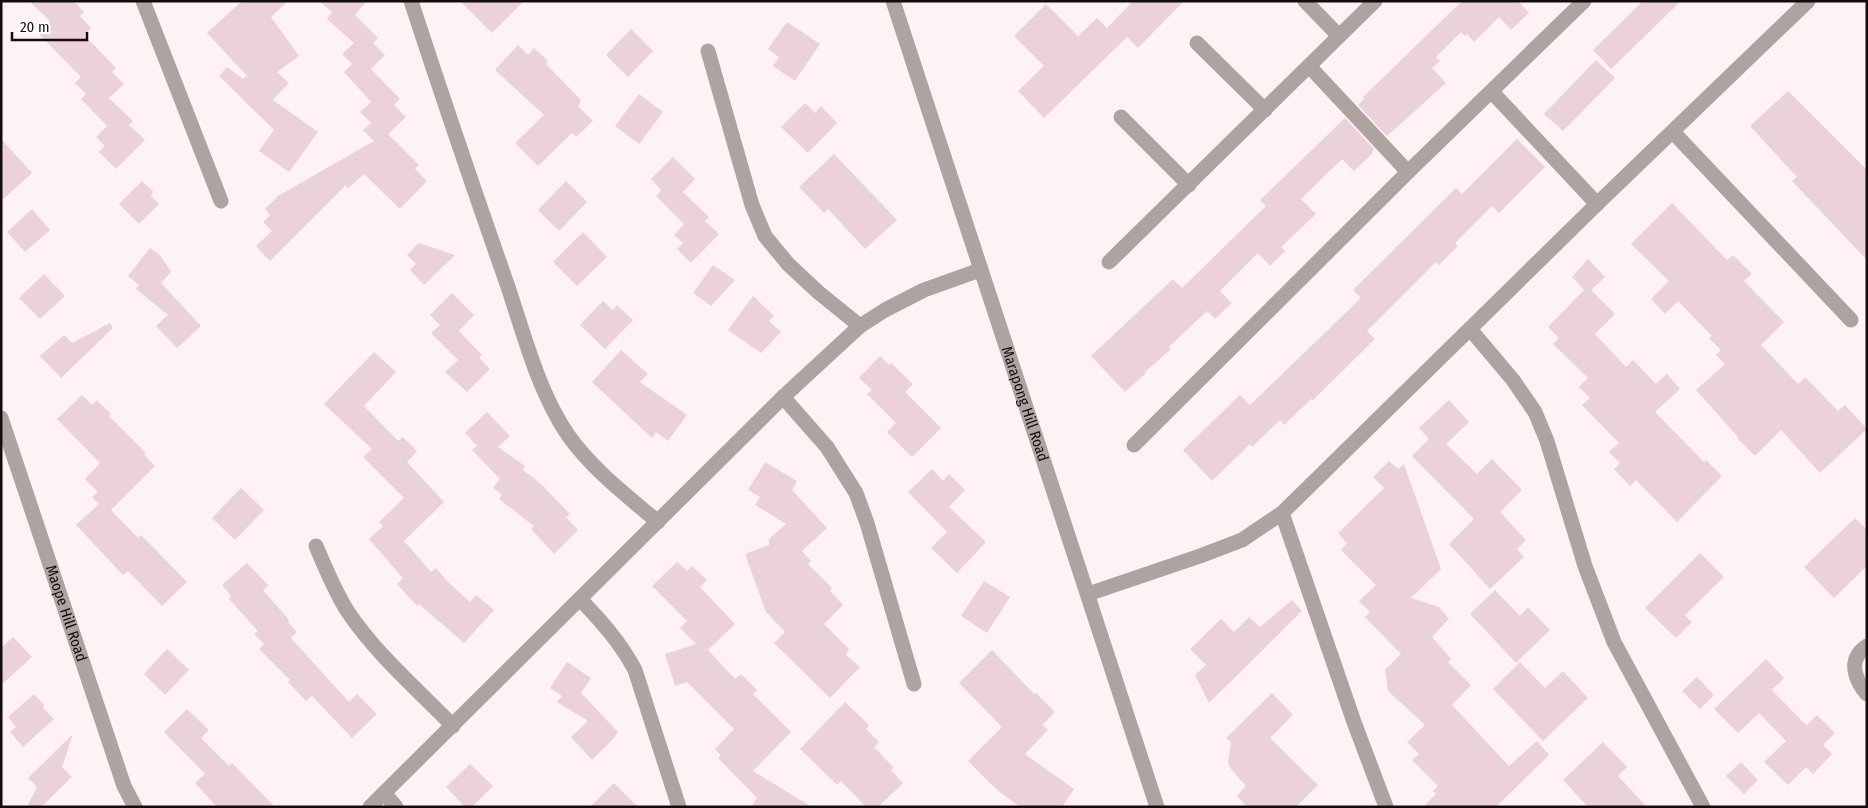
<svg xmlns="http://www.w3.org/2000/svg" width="1868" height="808" font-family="'Fira Sans Condensed',sans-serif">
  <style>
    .building { fill: #ead1dc }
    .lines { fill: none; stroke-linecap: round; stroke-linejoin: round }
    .minor { stroke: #afa3a1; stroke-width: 15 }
    .labels { text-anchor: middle; stroke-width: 4; stroke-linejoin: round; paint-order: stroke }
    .street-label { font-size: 15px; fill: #150c0d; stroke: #fff }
  </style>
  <rect width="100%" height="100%" fill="#fef2f4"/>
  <!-- building -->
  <g class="building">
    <polygon points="29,1 74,1 84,12 80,16 91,28 84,35 116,68 112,72 124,84 109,98 133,121 129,125 145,140 116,169 99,152 105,146 96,137 107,126 81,99 86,94 75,83 81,77 38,33 50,21"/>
    <polygon points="242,1 288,1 271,17 299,56 277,72 289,83 273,100 318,132 289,172 259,151 274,130 219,76 227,67 243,79 247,76 207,33"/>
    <polygon points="319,1 367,1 355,15 378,38 373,43 385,55 371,69 400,99 394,105 406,117 388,134 419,165 415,169 427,181 400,209 364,174 347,189 346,185 270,261 256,246 272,231 263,222 270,215 265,209 278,196 374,141 363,130 371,123 360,112 371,102 344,72 352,64 342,54 354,43 327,19 332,12"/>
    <polygon points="460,1 524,1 492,33"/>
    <polygon points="1133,1 1184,1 1138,48 1127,37 1044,118 1018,91 1044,66 1014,36 1046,4 1078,36 1097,18 1107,28"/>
    <polygon points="1462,1 1518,1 1529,13 1511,30 1499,17 1474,42 1467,34 1465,36 1461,32 1436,57 1440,61 1432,68 1446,83 1387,136 1358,105 1364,99 1363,97"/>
    <polygon points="1643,1 1681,1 1611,69 1593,50"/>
    <polygon points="787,22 820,44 795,81 773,66 779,57 768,49"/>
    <polygon points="631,29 653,51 628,77 606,55"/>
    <polygon points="518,45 528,55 534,48 548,61 546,64 581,100 578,106 593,121 576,137 572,133 538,166 515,143 544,115 495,70"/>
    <polygon points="1596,60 1615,78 1563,131 1544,114"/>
    <polygon points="1788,91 1867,170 1867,260 1792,181 1797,177 1750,126"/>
    <polygon points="639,94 663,112 639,144 615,126"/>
    <polygon points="805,103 815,113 821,106 837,123 808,153 781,127"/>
    <polygon points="1345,118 1374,149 1372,152 1373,153 1354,171 1342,159 1301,199 1316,214 1281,247 1285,251 1270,266 1258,253 1220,291 1232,303 1215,319 1207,311 1169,347 1171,349 1145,372 1146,373 1125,392 1091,356 1173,279 1182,288 1266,206 1260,200"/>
    <polygon points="1,139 32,173 1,201"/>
    <polygon points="1517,139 1545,167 1499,213 1492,206 1455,243 1458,246 1439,265 1436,262 1367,331 1375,339 1313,400 1311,399 1284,425 1280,420 1252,447 1250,444 1212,481 1183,450 1240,395 1250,405 1361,298 1353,290 1456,188 1462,194"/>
    <polygon points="834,154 897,220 865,249 828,209 824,213 799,187"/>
    <polygon points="673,157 695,179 683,192 709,217 705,221 719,234 691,263 677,249 683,243 674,235 684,224 656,196 661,190 651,179"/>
    <polygon points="142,181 153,191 151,196 159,204 139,224 119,204"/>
    <polygon points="566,181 587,202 559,231 538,210"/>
    <polygon points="1672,203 1727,260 1733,255 1752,274 1744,281 1784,322 1761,345 1798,384 1805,377 1838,411 1845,405 1867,429 1820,473 1781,430 1755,456 1737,438 1738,437 1696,390 1725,364 1716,355 1721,350 1709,338 1712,336 1678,301 1665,314 1651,299 1669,281 1631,244"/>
    <polygon points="32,209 50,230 25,252 7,232"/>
    <polygon points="583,232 607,257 577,286 553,262"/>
    <polygon points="419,243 455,255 424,285 410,270 416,264 407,255"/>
    <polygon points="150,248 161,256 171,272 161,283 201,326 177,348 156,326 168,315 136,289 139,285 128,276"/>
    <polygon points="1588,259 1605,277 1591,290 1615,314 1595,334 1626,367 1633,360 1656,384 1667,374 1680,389 1655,412 1704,462 1706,460 1722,476 1677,522 1636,480 1630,486 1614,469 1620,463 1609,452 1619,443 1582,405 1590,398 1579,387 1588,378 1553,344 1559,338 1548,327 1584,290 1572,277"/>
    <polygon points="713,265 735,280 711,306 693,293"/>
    <polygon points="44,274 65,296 40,319 19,298"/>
    <polygon points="452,293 474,315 459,331 482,355 479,358 490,369 467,392 445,372 458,360 431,333 440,325 430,315"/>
    <polygon points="753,296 774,316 769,321 781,332 761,353 728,330"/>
    <polygon points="603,301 613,310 617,305 633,320 605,349 580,325"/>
    <polygon points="110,323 113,328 61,378 40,356 64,335 72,343"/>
    <polygon points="621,350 648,374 640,382 687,415 668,441 656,432 652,438 592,382"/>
    <polygon points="374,352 396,372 364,406 398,441 403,437 417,451 407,462 444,502 404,541 431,572 436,568 449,583 470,602 476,595 494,610 464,643 419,604 417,606 397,584 403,578 369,539 383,526 379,522 404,498 363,457 372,449 324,404"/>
    <polygon points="880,356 889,365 891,363 913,384 905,392 941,428 912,457 887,432 896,423 867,394 872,390 859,378"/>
    <polygon points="82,395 92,405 97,400 111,414 109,416 146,453 144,455 155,466 111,510 138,538 141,535 187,582 162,606 128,571 123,575 76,525 99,504 92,497 98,492 85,479 100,463 57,419"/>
    <polygon points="1449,400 1469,422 1446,444 1477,474 1492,459 1522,490 1500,512 1526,540 1517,549 1524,557 1490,589 1449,544 1474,519 1412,456 1429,439 1419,428"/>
    <polygon points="487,412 510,436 498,447 525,466 523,470 539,482 570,514 566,517 578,530 554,554 531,529 534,526 499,499 502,495 493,488 500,479 472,450 477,446 465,433"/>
    <polygon points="1389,461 1398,469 1404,464 1441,569 1411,598 1439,607 1449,619 1432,637 1451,659 1448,662 1471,685 1452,705 1509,766 1537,741 1549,755 1496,807 1423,807 1436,794 1433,791 1438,786 1412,760 1419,754 1407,742 1425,725 1388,691 1385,670 1401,654 1365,617 1370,612 1359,601 1376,585 1341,550 1347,543 1338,533 1384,488 1373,477"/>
    <polygon points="765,462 797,481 792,490 827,528 802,551 811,561 808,564 832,588 830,591 843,605 824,624 849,649 846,655 860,667 830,698 774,643 785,632 766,612 745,554 769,545 769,539 786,524 755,505 760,497 748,490"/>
    <polygon points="932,469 943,481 949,474 965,490 949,507 986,542 957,573 931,548 947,532 908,492"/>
    <polygon points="241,488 264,510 235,540 212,518"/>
    <polygon points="1855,518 1867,530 1867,566 1834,598 1804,567"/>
    <polygon points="1700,553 1724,577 1685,615 1692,622 1676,638 1645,608"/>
    <polygon points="677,562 687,571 692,566 707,580 700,587 735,624 708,650 735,679 741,674 757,690 753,694 791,732 753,771 812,807 751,807 757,798 718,758 721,755 715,749 734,729 687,682 675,686 665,654 696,644 680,628 687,621 652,586"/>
    <polygon points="247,563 268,585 263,590 289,620 288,622 297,632 291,638 349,702 357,694 377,714 352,738 312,696 306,701 288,682 290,680 259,649 264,644 254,634 258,631 229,599 231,596 222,585"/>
    <polygon points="984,581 1010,597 987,633 961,616"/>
    <polygon points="1495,590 1520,616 1528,607 1550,630 1516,663 1470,614"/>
    <polygon points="1292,600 1302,611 1209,703 1195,675 1206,665 1190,649 1221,619 1234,632 1249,617 1260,627"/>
    <polygon points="13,637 32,657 1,685 1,648"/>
    <polygon points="167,649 189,670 165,695 144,674"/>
    <polygon points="992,650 1034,694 1036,693 1055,712 1042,725 1048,730 1025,754 1074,789 1062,807 1020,807 997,790 968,761 1002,727 959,683"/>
    <polygon points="1766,659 1784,678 1772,690 1804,723 1807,725 1817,715 1835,733 1823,745 1832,754 1813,774 1806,767 1788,785 1764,762 1786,741 1759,713 1738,733 1714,709"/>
    <polygon points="567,662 591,678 581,693 618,732 615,737 592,760 571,737 588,721 557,702 562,696 550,688"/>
    <polygon points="1520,662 1545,688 1563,671 1588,698 1543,741 1493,689"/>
    <polygon points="1697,677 1714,695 1700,709 1682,691"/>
    <polygon points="1272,693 1293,715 1270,738 1318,785 1296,807 1247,807 1237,796 1246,786 1231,769 1228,763 1231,742 1226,738"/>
    <polygon points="34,694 44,705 43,708 54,719 23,747 10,732 16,727 8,717"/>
    <polygon points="845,702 869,725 866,729 879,742 874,747 894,768 891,770 903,783 878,807 866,807 841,781 837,785 800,749"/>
    <polygon points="187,709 209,730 201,738 229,766 232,763 275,807 217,807 195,783 205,774 164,732"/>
    <polygon points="73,734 62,767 72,777 41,807 27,807 37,787 28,778"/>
    <polygon points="1603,742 1627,767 1618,776 1647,807 1588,807 1563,780"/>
    <polygon points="1741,762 1758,780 1744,794 1726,776"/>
    <polygon points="470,764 493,786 472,807 465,807 446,787"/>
    <polygon points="614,783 638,807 590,807"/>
  </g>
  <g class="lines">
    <!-- minor -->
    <g class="minor">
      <polyline points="143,1 221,201"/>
      <path d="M411,1C442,96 474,190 507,284C524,334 538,391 568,435C592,469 626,495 658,522"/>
      <path id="s1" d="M893,1C980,270 1070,538 1157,807"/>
      <polyline points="1305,1 1339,36"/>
      <polyline points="1197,43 1265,110"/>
      <polyline points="708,51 752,205 765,236 788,264 818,292 860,326"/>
      <polyline points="1310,67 1408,172"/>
      <polyline points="1492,92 1597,204"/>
      <polyline points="1121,117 1189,185"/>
      <polyline points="1673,132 1851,320"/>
      <polyline points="1109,262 1375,1"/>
      <polyline points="1470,329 1513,380 1535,412 1547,441 1585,566 1614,642 1703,807"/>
      <polyline points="783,397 827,447 856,493 867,523 914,684"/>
      <path id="s2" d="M1,418L124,786L135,807"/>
      <polyline points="1134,445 1408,172 1584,1"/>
      <polyline points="1282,513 1354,722 1386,807"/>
      <path d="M316,546C326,569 335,592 348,612C377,655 417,689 453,726"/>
      <polyline points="1088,594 1200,556 1242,540 1282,513 1597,204 1808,1"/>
      <path d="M580,599C602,622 620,642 635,670L679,807"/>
      <path d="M1867,646C1864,648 1859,652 1858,655C1850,667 1858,684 1867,694"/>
      <polyline points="384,793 396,807"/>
      <polyline points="370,807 783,397 860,326 885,310 924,290 980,270"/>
    </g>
  </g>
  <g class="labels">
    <!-- street labels -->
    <g class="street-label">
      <text dy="5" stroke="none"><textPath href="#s1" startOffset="424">Marapong Hill Road</textPath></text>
      <text dy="5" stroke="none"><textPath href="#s2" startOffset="206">Maope Hill Road</textPath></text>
    </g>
  </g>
  <!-- border -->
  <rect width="1868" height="808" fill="none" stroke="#150c0d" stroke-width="5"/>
  <!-- scale -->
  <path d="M12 32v8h75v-8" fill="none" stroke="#150c0d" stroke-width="2.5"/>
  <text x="20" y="32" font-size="15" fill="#150c0d" stroke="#ffffff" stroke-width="4" paint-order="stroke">20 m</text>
</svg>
